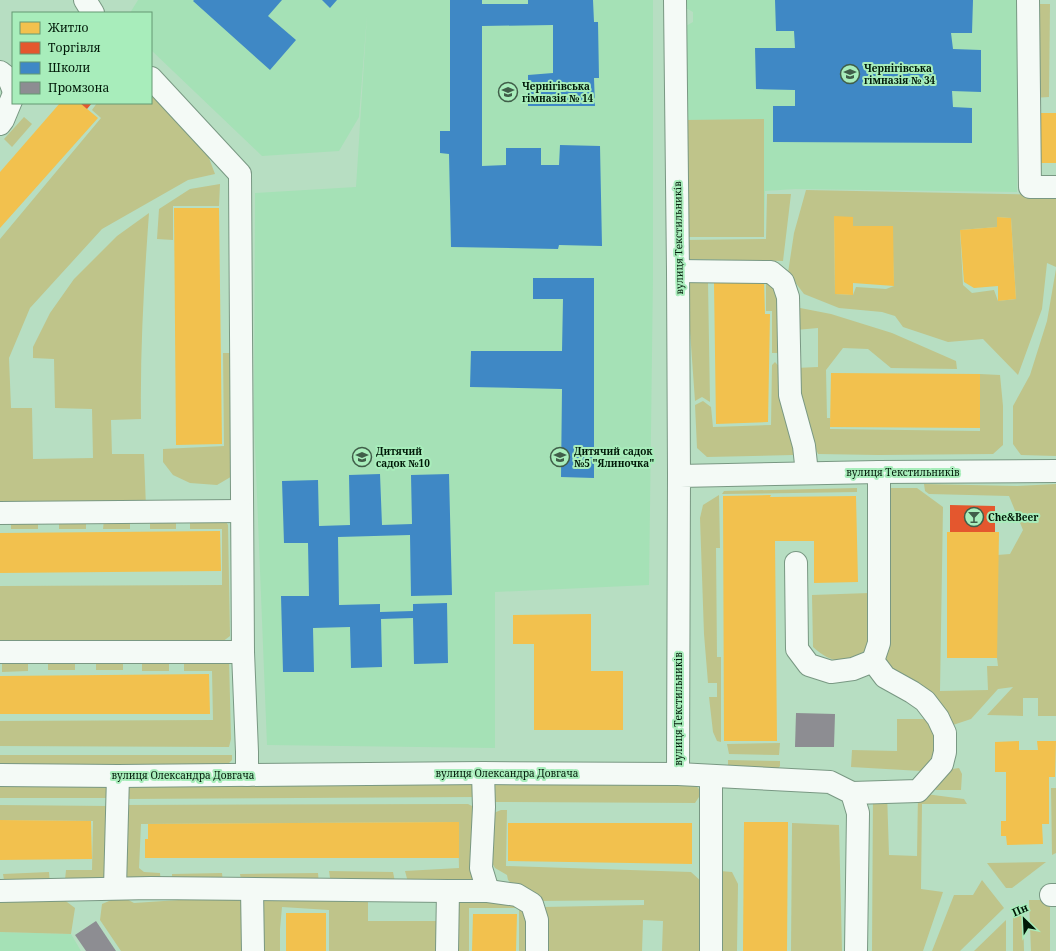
<svg xmlns="http://www.w3.org/2000/svg" width="1056" height="951" font-family="'Noto Serif',serif">
  <style>
    .built { fill: #a5e1b6 }
    .green { fill: #bfc48a; fill-rule: evenodd }
    .homes { fill: #f2c14e }
    .shops { fill: #e4572e }
    .schools { fill: #3f88c5 }
    .industry { fill: #8d8d92 }
    .lines { fill: none; stroke-linecap: round; stroke-linejoin: round }
    .minor-casing { stroke: #799883; stroke-width: 24 }
    .minor { stroke: #f4faf6; stroke-width: 22 }
    .labels { text-anchor: middle; stroke-width: 4; stroke-linejoin: round; paint-order: stroke }
    .poi-label { font-size: 10px; font-weight: bold; fill: #001908; stroke: #a8edbb; text-anchor: start }
    .street-label { font-size: 10px; fill: #001908; stroke: #a8edbb }
  </style>
  <rect width="100%" height="100%" fill="#b7dec2"/>
  <!-- built -->
  <g class="built">
    <polygon points="138,0 653,0 653,277 649,585 495,592 495,748 267,745 254,421 255,193 356,187 367,15 359,117 339,151 262,156 151,50 151,13 130,13"/>
    <polygon points="684,0 1017,0 1017,192 795,189 765,191 764,237 684,120 684,27 693,22 693,12 684,7"/>
    <polygon points="0,932 71,934 81,951 0,951"/>
  </g>
  <!-- green -->
  <g class="green">
    <polygon points="1033,4 1050,4 1049,97 1032,98"/>
    <path d="M151,86L203,142L215,174L188,180L102,229L30,308L9,358L11,408H32L33,459L93,458L92,409L55,408L54,359L33,358V347L50,313L74,279L117,236L149,213C144,282 140,350 141,419L111,420L112,454H144L146,508L0,509V239L101,118L92,110L97,103H151Z"/>
    <polygon points="24,117 32,124 12,147 4,139"/>
    <polygon points="764,119 764,237 684,237 684,120"/>
    <polygon points="220,184 219,206 173,206 173,240 157,239 159,209 190,189"/>
    <path d="M806,190L1056,195V267L1047,263L1042,309L1018,375L983,339L948,342L903,327L895,316L882,312L839,308L804,294L788,273L794,233ZM834,217H853V226H892L894,286L886,289L856,287L853,295L835,294ZM997,217L1011,218L1016,299L998,301L994,290L972,293L963,285L960,230L997,227Z"/>
    <polygon points="767,194 791,194 783,261 684,259 684,240 766,239"/>
    <polygon points="1056,269 1056,456 1021,455 1013,444 1013,406 1030,375 1047,321"/>
    <polygon points="686,275 763,275 781,293 781,353 772,353 772,311 766,311 766,280 708,282 710,402 702,397 695,401"/>
    <polygon points="795,307 831,314 892,333 956,361 957,369 891,368 868,349 843,348 826,370 827,418 830,418 830,429 980,431 980,374 1000,375 1003,406 1003,445 993,454 878,455 818,454 802,417 795,368 818,367 818,328 796,330"/>
    <polygon points="223,353 233,353 234,475 217,485 190,483 173,475 163,462 163,449 224,446"/>
    <polygon points="775,362 782,370 796,450 793,455 707,457 697,448 695,405 703,401 711,407 713,427 771,425 772,365"/>
    <polygon points="924,484 1017,486 1056,484 1056,716 1038,716 1038,698 1023,698 1023,716 987,715 1013,687 998,689 971,719 947,727 885,668 882,656 888,488 917,488 943,507 940,691 988,690 987,666 998,666 997,658 997,555 1010,554 1023,530 1009,496 929,494 925,491"/>
    <polygon points="857,488 857,492 722,494 724,491"/>
    <polygon points="719,495 720,548 716,548 717,657 721,657 721,742 717,741 713,732 709,697 717,697 717,683 708,683 704,634 700,518 703,505"/>
    <rect x="11" y="520" width="27" height="9"/>
    <rect x="59" y="520" width="27" height="9"/>
    <polygon points="104,520 130,520 130,529 103,529"/>
    <rect x="150" y="520" width="26" height="9"/>
    <polygon points="190,520 225,520 228,525 230,636 222,642 0,645 0,586 222,585 222,529 190,529"/>
    <path d="M869,593L868,649C845,663 834,666 813,647L812,595Z"/>
    <polygon points="229,658 231,739 229,747 0,746 0,721 213,720 212,671 184,671 184,659"/>
    <polygon points="2,659 28,659 28,671 2,672"/>
    <rect x="48" y="659" width="27" height="11"/>
    <rect x="96" y="659" width="27" height="11"/>
    <rect x="142" y="659" width="27" height="12"/>
    <path d="M897,719H929C939,743 939,752 921,771L851,767L852,750L897,751Z"/>
    <polygon points="780,743 779,755 729,754 727,744"/>
    <polygon points="0,755 232,755 232,760 226,766 0,766"/>
    <polygon points="728,760 780,761 780,766 777,770 728,767"/>
    <polygon points="959,768 962,774 961,790 936,790 933,787 945,770"/>
    <polygon points="495,779 692,781 699,789 699,797 695,803 492,802 489,795"/>
    <polygon points="468,781 475,787 476,797 122,799 127,783"/>
    <polygon points="0,785 104,785 110,789 110,798 0,798"/>
    <polygon points="1051,788 1056,788 1056,853 1052,855"/>
    <polygon points="873,792 887,792 889,855 917,856 918,793 964,799 967,804 922,804 921,889 943,892 923,951 872,951"/>
    <polygon points="468,804 476,808 476,868 472,882 409,886 405,871 459,868 458,822 141,824 139,868 144,872 160,873 161,884 127,880 121,872 122,805"/>
    <polygon points="0,805 110,806 111,868 104,880 65,880 66,870 92,870 93,821 0,820"/>
    <polygon points="501,810 507,810 506,866 691,872 703,883 705,951 662,951 663,921 643,920 642,951 543,951 543,907 644,905 644,900 536,901 513,885 508,880 507,875 495,868 491,861 492,816 496,812"/>
    <polygon points="792,823 839,825 842,951 791,951"/>
    <polygon points="1046,862 1012,888 1006,888 987,863"/>
    <polygon points="329,871 393,872 396,887 331,885"/>
    <polygon points="720,871 732,872 738,884 737,951 718,951"/>
    <polygon points="49,872 50,885 5,886 3,874"/>
    <polygon points="222,873 223,883 172,883 172,874"/>
    <polygon points="318,873 319,885 242,884 240,874"/>
    <polygon points="982,880 1004,908 960,951 932,951 954,895 973,895"/>
    <polygon points="262,894 368,896 368,921 438,921 438,951 329,951 329,910 282,907 280,929 280,951 261,951"/>
    <polygon points="451,894 531,906 534,951 519,951 519,908 469,908 469,951 450,951"/>
    <polygon points="121,896 134,903 224,897 241,901 246,916 247,951 121,951 100,920 102,904"/>
    <polygon points="63,899 75,908 71,934 0,932 0,900"/>
    <polygon points="1029,900 1050,900 1050,951 1031,951"/>
    <polygon points="1023,914 1024,951 1013,951 1013,915"/>
    <polygon points="1006,920 1006,951 974,951"/>
  </g>
  <!-- homes -->
  <g class="homes">
    <polygon points="60,103 80,103 98,118 0,228 0,172"/>
    <rect x="1039" y="113" width="17" height="50"/>
    <polygon points="174,208 219,208 222,444 176,445"/>
    <polygon points="834,216 853,217 853,226 893,226 894,286 853,283 853,295 835,294"/>
    <polygon points="997,217 1011,218 1016,299 998,301 998,286 974,288 964,282 960,230 997,227"/>
    <polygon points="764,281 765,314 770,314 768,422 716,424 714,283"/>
    <polygon points="831,373 980,374 980,428 830,427"/>
    <polygon points="771,495 770,497 856,496 858,582 814,583 814,541 775,541 777,741 724,741 723,496"/>
    <polygon points="220,531 221,571 0,573 0,533"/>
    <polygon points="947,532 999,532 997,658 947,658"/>
    <polygon points="591,614 591,671 623,671 623,730 534,730 534,644 513,644 513,615"/>
    <polygon points="209,674 210,714 0,714 0,676"/>
    <polygon points="1019,741 1019,750 1038,750 1037,741 1056,741 1055,777 1049,777 1049,824 1042,824 1043,844 1007,845 1006,836 1001,836 1001,821 1006,821 1006,772 995,772 995,742"/>
    <polygon points="0,820 91,821 92,859 0,860"/>
    <polygon points="459,822 459,858 145,858 145,839 148,839 148,824"/>
    <polygon points="744,822 788,822 787,951 743,951"/>
    <polygon points="508,823 692,823 692,864 508,861"/>
    <rect x="286" y="913" width="40" height="38"/>
    <polygon points="473,914 517,914 516,951 472,951"/>
  </g>
  <!-- shops -->
  <g class="shops">
    <polygon points="80,103 92,103 87,109"/>
    <polygon points="950,505 995,506 995,532 950,532"/>
  </g>
  <!-- schools -->
  <g class="schools">
    <polygon points="194,0 282,0 268,16 296,40 270,70 193,1"/>
    <polygon points="322,0 337,0 330,8"/>
    <polygon points="450,0 482,0 482,4 528,4 528,0 593,0 594,22 598,22 599,78 594,78 595,106 528,106 528,75 553,73 553,25 482,26 482,166 506,165 506,148 541,148 541,165 559,165 560,145 600,146 602,246 559,245 558,249 451,247 449,154 440,153 440,131 450,131"/>
    <polygon points="775,0 973,0 972,33 951,33 953,49 981,50 981,92 952,91 953,107 972,108 972,143 773,142 773,106 795,106 795,90 756,89 755,48 795,48 794,31 776,31"/>
    <polygon points="533,278 594,278 594,478 561,477 562,389 470,387 471,351 562,351 563,299 533,299"/>
    <polygon points="380,474 382,525 412,524 411,475 449,474 452,595 411,596 410,535 338,537 339,605 380,604 380,612 413,611 413,604 447,603 448,663 414,664 413,618 381,619 382,667 351,668 350,627 313,628 314,672 283,672 281,596 309,596 308,543 284,543 282,481 318,480 319,526 350,525 349,475"/>
  </g>
  <!-- industry -->
  <g class="industry">
    <polygon points="796,713 835,714 834,747 795,747"/>
    <polygon points="96,921 116,951 86,951 75,935"/>
  </g>
  <g class="lines">
    <!-- minor casing -->
    <g class="minor-casing">
      <g id="minor">
        <polyline points="85,0 93,13"/>
        <polyline points="675,0 678,271 679,476"/>
        <polyline points="1028,0 1030,187 1056,187"/>
        <polyline points="0,72 9,79 13,89"/>
        <polyline points="151,78 240,174 243,652 247,752 247,775"/>
        <polyline points="0,124 3,120 13,96"/>
        <polyline points="678,271 771,272 783,282 788,297 790,395 804,446 807,473"/>
        <polyline points="0,513 242,511"/>
        <polyline points="796,563 797,649 809,665 831,672 853,669 873,661"/>
        <polyline points="0,652 243,652"/>
        <polyline points="678,774 679,476 879,472 1056,471"/>
        <polyline points="0,775 118,776 483,773 678,774 830,782 852,793 858,813 856,951"/>
        <polyline points="852,793 918,791 942,764 945,752 945,733 938,718 925,701 912,692 885,677 873,661 879,643 879,472"/>
        <polyline points="115,888 118,776"/>
        <polyline points="252,889 253,951"/>
        <polyline points="0,891 151,888 448,891"/>
        <polyline points="488,891 517,895 532,904 537,920 537,951"/>
        <polyline points="1051,895 1056,895"/>
        <polyline points="447,951 448,891 488,891 481,868 484,807 483,773"/>
        <polyline points="711,951 711,776"/>
      </g>
    </g>
    <!-- minor -->
    <use href="#minor" class="minor"/>
  </g>
  <!-- icons -->
  <defs>
    <g id="school-ring" transform="scale(1)"><circle r="9.5" fill="#a8edbb" stroke="#405e49" stroke-width="1.5"/><path d="M0-5L7-2L0 1L-7-2ZM-4 1L0 2.5L4 1V4Q0 6-4 4Z" fill="#405e49"/></g>
    <g id="bar-ring" transform="scale(1)"><circle r="9.5" fill="#a8edbb" stroke="#405e49" stroke-width="1.5"/><path d="M-6-5H6L.8 .8V4.5H3.5V6h-7V4.5H-.8V.8Z" fill="#405e49"/></g>
  </defs>
  <g fill-rule="evenodd">
    <use href="#school-ring" x="850" y="74"/>
    <use href="#school-ring" x="508" y="92"/>
    <use href="#school-ring" x="362" y="457"/>
    <use href="#school-ring" x="560" y="457"/>
    <use href="#bar-ring" x="974" y="517"/>
  </g>
  <g class="labels">
    <!-- poi labels -->
    <g class="poi-label">
      <text x="864" y="72">Чернігівська<tspan x="864" dy="12">гімназія № 34</tspan></text>
      <text x="522" y="90">Чернігівська<tspan x="522" dy="12">гімназія № 14</tspan></text>
      <text x="376" y="455">Дитячий<tspan x="376" dy="12">садок №10</tspan></text>
      <text x="574" y="455">Дитячий садок<tspan x="574" dy="12">№5 "Ялиночка"</tspan></text>
      <text x="988" y="521">Che&amp;Beer</text>
    </g>
    <!-- street labels -->
    <g class="street-label">
      <text transform="translate(678 238) rotate(-91)" y="4">вулиця Текстильників</text>
      <text x="903" y="476">вулиця Текстильників</text>
      <text transform="translate(678 709) rotate(-90)" y="4">вулиця Текстильників</text>
      <text x="507" y="777">вулиця Олександра Довгача</text>
      <text x="183" y="779">вулиця Олександра Довгача</text>
    </g>
  </g>
  <!-- legend -->
  <rect x="12" y="12" width="140" height="92" fill="#a8edbb" stroke="#659873"/>
  <rect x="20" y="22" width="20" height="12" fill="#f2c14e" stroke="#659873"/>
  <text x="48" y="32" font-size="12" fill="#001908">Житло</text>
  <rect x="20" y="42" width="20" height="12" fill="#e4572e" stroke="#659873"/>
  <text x="48" y="52" font-size="12" fill="#001908">Торгівля</text>
  <rect x="20" y="62" width="20" height="12" fill="#3f88c5" stroke="#659873"/>
  <text x="48" y="72" font-size="12" fill="#001908">Школи</text>
  <rect x="20" y="82" width="20" height="12" fill="#8d8d92" stroke="#659873"/>
  <text x="48" y="92" font-size="12" fill="#001908">Промзона</text>
  <!-- north arrow -->
  <g transform="translate(1024 919) rotate(336)" stroke="#a8edbb" stroke-width="3" paint-order="stroke">
  <path d="M0-3L7 15L0 10L-7 15Z" fill="#001908"/>
  <text y="-6" font-size="11" font-weight="bold" text-anchor="middle" fill="#001908">Пн</text>
  </g>
</svg>
